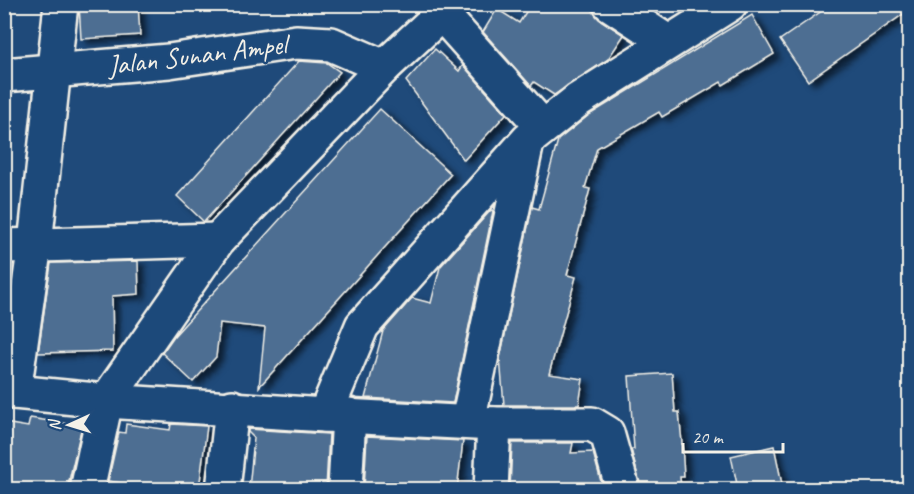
<svg xmlns="http://www.w3.org/2000/svg" width="914" height="494" font-family="Caveat,sans-serif">
  <style>
    .building { fill: #4d6e92; stroke: #f4f1e8; stroke-width: 1.5; filter: url(#shadow) }
    .lines { fill: none; stroke-linecap: round; stroke-linejoin: round }
    .minor-casing { stroke: #f4f1e8; stroke-width: 38 }
    .minor { stroke: #1f4a7a; stroke-width: 33 }
    .labels { text-anchor: middle; stroke-width: 5; stroke-linejoin: round; paint-order: stroke }
    .street-label { font-size: 28px; fill: #f4f1e8; stroke: #1f4a7a }
  </style>
  <defs>
    <filter id="shadow"><feDropShadow dx="6" dy="4" stdDeviation="3" flood-color="#0009"/></filter>
  </defs>
  <rect width="100%" height="100%" fill="#1f4a7a"/>
  <filter id="ink" filterUnits="userSpaceOnUse"><feTurbulence type="fractalNoise" baseFrequency=".0167" numOctaves="2"/><feDisplacementMap in="SourceGraphic" scale="12" xChannelSelector="R" yChannelSelector="G"/><feConvolveMatrix kernelMatrix="1 2 1 2 8 2 1 2 1" color-interpolation-filters="sRGB"/></filter>
  <g filter="url(#ink)">
    <!-- building -->
    <g class="building">
      <polygon points="79,4 138,4 140,35 81,39"/>
      <polygon points="531,4 592,4 599,19 624,35 608,59 554,95 534,82 531,86 483,32 497,9 519,23"/>
      <polygon points="832,4 909,4 909,10 808,81 780,40"/>
      <polygon points="752,15 774,54 723,85 721,82 662,117 659,112 597,148 585,188 590,189 567,275 576,277 549,374 583,379 579,405 504,405 500,358 532,207 539,209 558,140 589,115"/>
      <polygon points="435,49 459,71 463,65 506,114 464,160 406,81"/>
      <polygon points="299,61 327,63 340,72 204,222 177,196"/>
      <polygon points="380,109 451,174 259,387 265,328 220,323 216,357 193,382 162,353 174,336"/>
      <polygon points="491,210 493,211 453,403 365,398 383,331 412,298 431,303 440,267"/>
      <polygon points="138,261 139,294 112,296 113,351 38,353 51,263"/>
      <polygon points="4,273 12,273 7,307 4,307"/>
      <polygon points="672,373 675,412 679,412 682,443 684,477 680,477 681,489 641,489 631,449 634,449 629,376"/>
      <polygon points="30,418 82,426 67,489 4,489 4,423 28,427"/>
      <polygon points="126,424 170,430 171,424 207,426 199,489 163,489 108,481 119,432 125,433"/>
      <polygon points="248,429 329,434 326,489 249,489 254,438 248,432"/>
      <polygon points="367,436 463,441 457,489 364,489"/>
      <polygon points="512,443 573,443 571,453 593,452 603,489 510,489"/>
      <polygon points="774,446 783,489 738,489 731,456"/>
    </g>
    <g class="lines">
      <!-- minor casing -->
      <g class="minor-casing">
        <g id="minor">
          <polyline points="610,4 668,42"/>
          <polyline points="441,13 542,126"/>
          <polyline points="4,75 169,61 296,42 331,44 384,67"/>
          <polyline points="4,246 218,240"/>
          <polyline points="4,391 106,401 325,415 494,424 592,424 607,433 623,490"/>
          <polyline points="14,392 35,244 61,4"/>
          <polyline points="325,415 362,326 528,140 578,100 730,4"/>
          <polyline points="468,421 527,142"/>
          <polyline points="87,490 106,401 218,240 384,67 452,4"/>
          <polyline points="223,490 232,407"/>
          <polyline points="345,490 349,415"/>
          <polyline points="491,490 494,424"/>
        </g>
      </g>
      <!-- minor -->
      <use href="#minor" class="minor"/>
    </g>
  </g>
  <g class="labels">
    <!-- street labels -->
    <g class="street-label">
      <text transform="translate(197 54) rotate(-7)" y="10">Jalan Sunan Ampel</text>
    </g>
  </g>
  <!-- margin -->
  <rect width="914" height="494" fill="none" stroke="#1f4a7a" stroke-width="24"/>
  <rect x="12" y="12" width="890" height="470" fill="none" stroke="#f4f1e8" stroke-width="2" filter="url(#ink)"/>
  <!-- north arrow -->
  <g transform="translate(69 425) rotate(266)" stroke="#1f4a7a" stroke-width="4.5" paint-order="stroke">
  <path d="M0-4.5L10 22L0 15L-10 22Z" fill="#f4f1e8"/>
  <text y="-9" font-size="16" font-weight="bold" text-anchor="middle" fill="#f4f1e8">N</text>
  </g>
  <!-- scale -->
  <path d="M683 443v9h100v-9" fill="none" stroke="#f4f1e8" stroke-width="3"/>
  <text x="692" y="443" font-size="18" fill="#f4f1e8" stroke="#1f4a7a" stroke-width="4.5" paint-order="stroke">20 m</text>
</svg>
